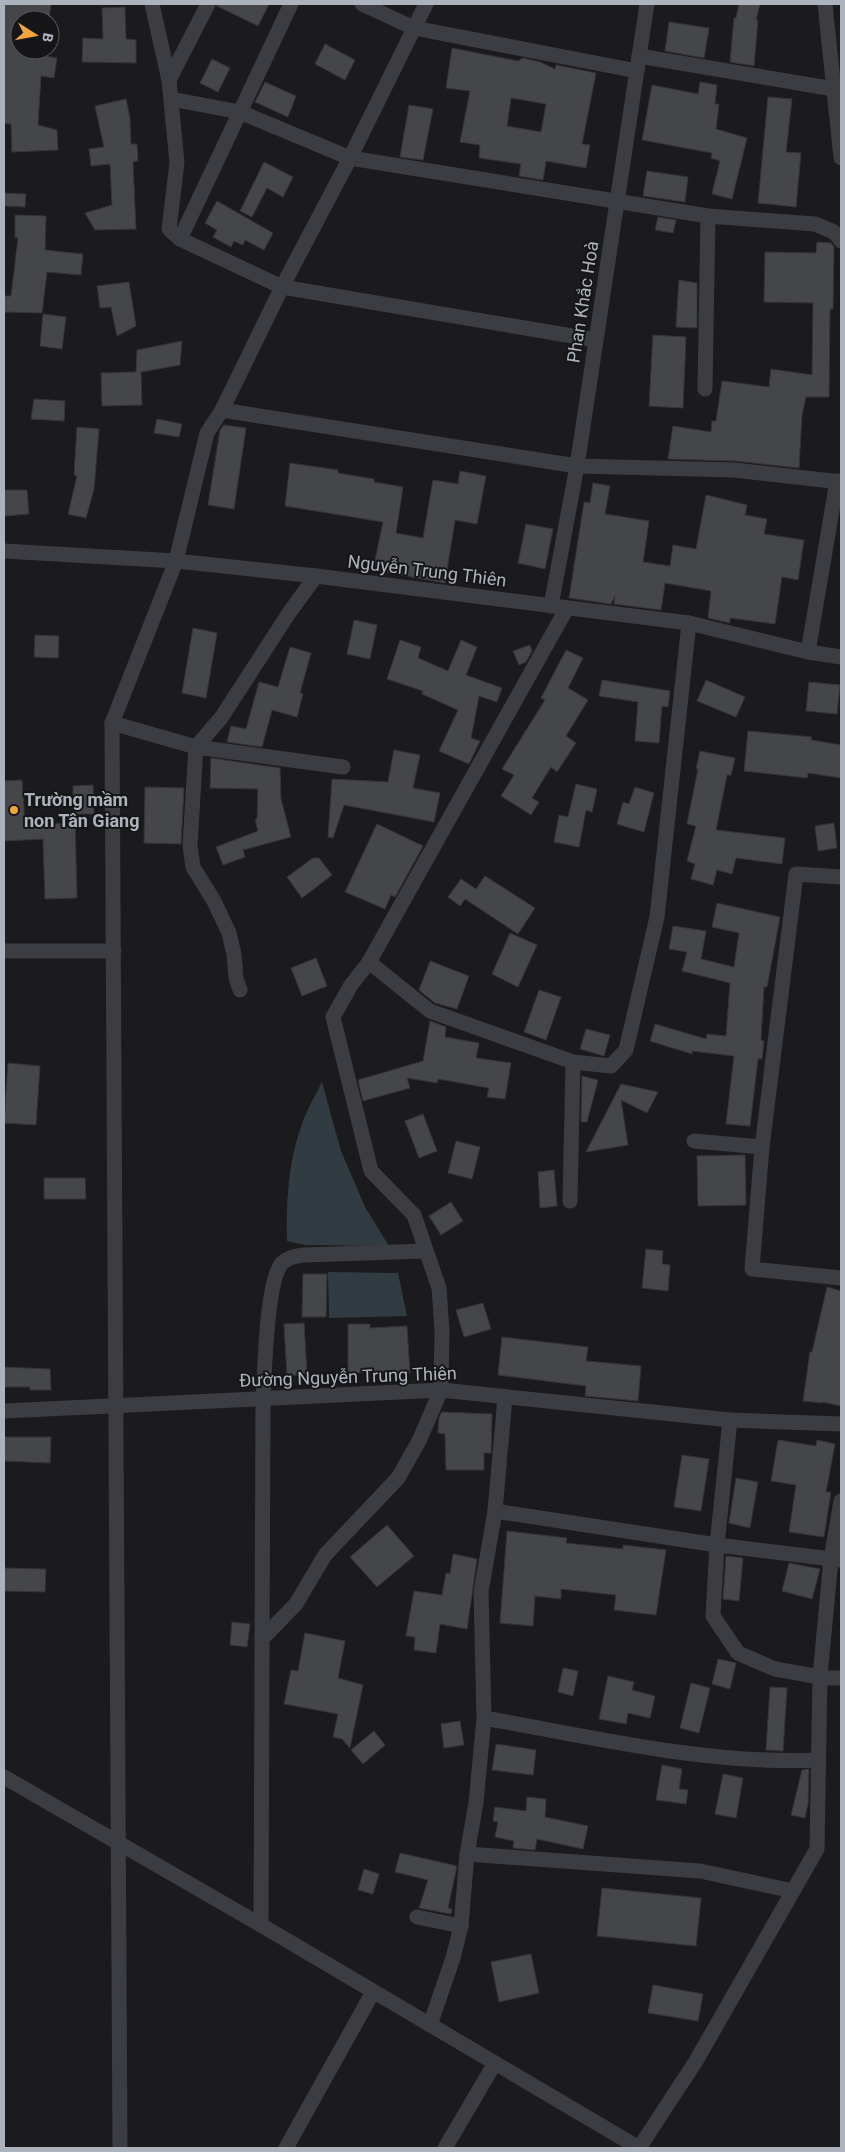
<svg xmlns="http://www.w3.org/2000/svg" width="845" height="2152" font-family="Roboto,sans-serif">
  <style>
    .water { fill: #303c42 }
    .building { fill: #45464a; stroke: #353539; fill-rule: evenodd }
    .lines { fill: none; stroke-linecap: round; stroke-linejoin: round }
    .minor { stroke: #3c3d42; stroke-width: 15 }
    .poi-dot { fill: #f3a43d; stroke: #161618; stroke-width: 2 }
    .labels { text-anchor: middle; stroke-width: 4; stroke-linejoin: round; paint-order: stroke }
    .street-label { font-size: 18px; fill: #adb3bc; stroke: #161618 }
    .poi-label { font-size: 18px; font-weight: bold; fill: #adb3bc; stroke: #161618; text-anchor: start }
  </style>
  <rect width="100%" height="100%" fill="#1b1b1d"/>
  <!-- water -->
  <g class="water">
    <path d="M322,1082L341,1151L365,1207L389,1246L305,1245L287,1241C286,1203 288,1163 301,1127C306,1111 315,1096 322,1082Z"/>
    <polygon points="328,1272 398,1273 407,1316 329,1318"/>
  </g>
  <!-- building -->
  <g class="building">
    <polygon points="4,4 51,4 49,19 20,16 20,50 28,50 26,53 57,58 54,78 41,76 38,125 57,130 58,150 12,152 11,124 4,123"/>
    <polygon points="217,4 269,4 258,26 217,6"/>
    <polygon points="739,4 760,4 756,20 758,20 754,66 730,62 734,18 736,18"/>
    <polygon points="125,7 126,39 136,40 136,63 82,62 83,38 103,39 102,8"/>
    <polygon points="669,22 709,28 704,58 665,51"/>
    <polygon points="325,44 355,60 345,80 315,64"/>
    <path d="M452,48L518,61L523,58L540,62L555,69L556,65L596,73L582,144L590,145L586,168L546,161L543,180L519,176L521,164L479,158L480,145L460,142L470,91L446,88ZM511,98L546,104L541,132L507,126Z"/>
    <polygon points="212,59 230,68 218,92 200,83"/>
    <polygon points="265,82 296,96 288,117 255,102"/>
    <polygon points="700,82 717,85 715,104 719,104 716,129 747,138 732,199 712,194 720,161 711,158 712,153 642,140 652,85 698,94"/>
    <polygon points="768,97 792,99 786,152 801,153 796,207 758,203"/>
    <polygon points="126,99 130,118 131,144 137,144 138,161 133,162 136,229 95,230 85,213 112,205 110,164 91,166 89,149 104,147 95,106"/>
    <polygon points="409,105 433,109 423,160 400,157"/>
    <polygon points="264,162 293,177 283,197 267,188 252,217 240,211"/>
    <polygon points="647,171 688,177 685,202 643,196"/>
    <polygon points="4,193 26,194 25,207 4,206"/>
    <polygon points="217,201 273,233 264,250 245,240 243,245 234,241 231,247 213,237 217,230 205,223"/>
    <polygon points="15,215 46,216 45,250 83,254 81,275 47,272 42,313 4,312 4,296 11,296 18,238 15,238"/>
    <polygon points="658,217 676,220 673,233 655,230"/>
    <polygon points="817,242 831,243 834,247 833,309 830,309 829,397 806,397 802,415 799,468 735,461 668,459 673,426 711,432 712,421 716,421 722,381 769,387 771,369 812,375 813,303 764,302 765,252 816,253"/>
    <polygon points="679,280 697,283 697,328 676,327"/>
    <polygon points="129,282 136,326 117,336 111,307 100,308 97,286"/>
    <polygon points="43,314 66,317 62,349 40,346"/>
    <polygon points="653,335 686,337 683,408 649,406"/>
    <polygon points="182,341 180,365 141,372 142,405 102,406 101,373 136,372 137,350"/>
    <polygon points="34,399 65,401 64,421 31,419"/>
    <polygon points="157,419 182,424 179,437 154,433"/>
    <polygon points="224,425 246,428 234,509 208,505 220,430"/>
    <polygon points="77,427 99,429 94,489 86,518 68,514 77,476 74,475"/>
    <polygon points="290,463 338,470 338,473 374,479 374,482 403,487 396,533 423,538 433,480 458,484 460,471 486,476 477,524 455,520 445,583 373,570 383,522 285,506"/>
    <polygon points="593,483 610,486 605,514 649,521 643,562 670,566 673,545 696,549 706,495 747,505 745,515 767,519 764,534 804,540 798,580 782,577 775,624 730,618 730,623 708,618 711,591 665,583 661,610 614,604 615,596 611,604 569,598 584,502 590,503"/>
    <polygon points="4,490 27,490 29,514 4,516"/>
    <polygon points="526,524 553,529 545,569 518,563"/>
    <polygon points="354,620 377,625 370,659 347,654"/>
    <polygon points="193,628 217,633 206,698 182,693"/>
    <polygon points="35,635 59,636 58,658 34,657"/>
    <polygon points="400,640 421,647 418,658 448,671 461,640 477,647 466,675 502,688 497,702 479,696 471,738 480,741 469,764 439,751 458,710 422,694 423,691 387,679"/>
    <polygon points="530,645 532,651 526,662 519,665 513,651"/>
    <polygon points="290,647 311,653 300,693 303,694 297,717 272,710 262,747 227,742 231,726 246,729 259,682 278,687"/>
    <polygon points="566,650 583,658 568,688 588,700 566,736 576,743 557,772 551,767 532,798 539,802 531,815 501,796 514,775 502,769 545,700 541,698"/>
    <polygon points="602,680 670,691 668,707 662,706 659,743 635,741 638,702 599,696"/>
    <polygon points="706,680 745,697 736,717 697,701"/>
    <polygon points="809,682 840,685 837,714 806,711"/>
    <polygon points="748,731 812,737 811,740 841,745 841,778 808,773 807,778 744,771"/>
    <polygon points="394,750 420,755 413,788 440,793 434,822 344,805 333,838 328,837 332,779 388,782"/>
    <polygon points="700,751 735,758 731,775 727,775 716,830 785,838 782,864 736,858 732,874 717,870 713,885 691,879 695,864 687,861 696,826 687,824 698,769 696,769"/>
    <polygon points="211,758 280,768 281,799 291,837 243,850 245,857 223,865 216,847 258,831 255,819 257,819 258,789 210,788"/>
    <polygon points="22,780 25,824 75,823 77,898 45,899 43,839 4,841 4,781"/>
    <polygon points="576,784 597,789 592,812 586,810 579,847 554,842 559,815 568,817"/>
    <polygon points="93,785 94,814 73,814 73,786"/>
    <polygon points="145,787 184,788 181,844 144,843"/>
    <polygon points="635,787 654,793 644,832 617,824 623,802 629,804"/>
    <polygon points="834,823 837,848 818,851 815,826"/>
    <polygon points="377,824 423,846 395,897 391,895 385,909 345,892"/>
    <polygon points="313,858 319,858 332,875 302,898 287,877"/>
    <polygon points="485,876 535,908 518,934 465,899 460,906 448,897 461,879 476,889"/>
    <polygon points="717,903 780,917 767,987 764,987 761,1040 764,1041 762,1059 758,1059 750,1126 726,1124 734,1056 692,1051 692,1054 650,1041 655,1024 706,1039 707,1034 726,1036 730,983 682,971 687,952 669,949 673,926 706,931 701,959 734,967 739,933 712,927"/>
    <polygon points="510,933 537,945 518,987 492,974"/>
    <polygon points="316,958 327,986 302,996 291,968"/>
    <polygon points="430,961 469,976 457,1009 435,1003 419,990"/>
    <polygon points="539,990 561,997 546,1040 524,1032"/>
    <polygon points="430,1021 446,1027 445,1037 479,1043 476,1058 511,1063 505,1099 487,1097 489,1088 438,1079 437,1083 407,1078 410,1088 363,1101 358,1080 423,1061"/>
    <polygon points="586,1029 610,1035 604,1056 580,1049"/>
    <polygon points="8,1063 40,1066 36,1125 4,1123"/>
    <polygon points="582,1076 598,1080 587,1122 581,1122"/>
    <polygon points="621,1084 658,1092 647,1113 621,1100 628,1145 586,1152"/>
    <polygon points="423,1114 437,1151 419,1158 405,1121"/>
    <polygon points="456,1141 480,1147 472,1179 448,1173"/>
    <polygon points="745,1155 746,1205 698,1206 697,1156"/>
    <polygon points="554,1170 557,1206 540,1208 538,1172"/>
    <polygon points="44,1178 85,1178 86,1199 44,1199"/>
    <polygon points="451,1202 463,1221 441,1235 429,1216"/>
    <polygon points="646,1249 663,1251 662,1264 670,1265 668,1291 642,1288"/>
    <polygon points="303,1274 327,1274 326,1317 302,1317"/>
    <polygon points="827,1287 841,1291 841,1406 823,1402 823,1403 803,1401 810,1352 812,1352"/>
    <polygon points="483,1303 491,1329 464,1337 456,1310"/>
    <polygon points="304,1323 307,1374 287,1376 284,1324"/>
    <polygon points="348,1324 370,1324 370,1328 407,1326 410,1373 387,1375 387,1372 348,1373"/>
    <polygon points="502,1337 588,1347 586,1361 641,1366 638,1401 585,1396 586,1386 498,1375"/>
    <polygon points="4,1367 50,1369 51,1390 30,1390 30,1387 4,1387"/>
    <polygon points="442,1412 492,1414 491,1453 484,1453 484,1470 446,1470 445,1434 438,1433 439,1418"/>
    <polygon points="4,1437 51,1437 50,1463 4,1461"/>
    <polygon points="778,1440 816,1446 817,1440 835,1444 826,1492 831,1492 824,1537 789,1532 796,1485 771,1481"/>
    <polygon points="682,1455 709,1459 701,1511 674,1507"/>
    <polygon points="736,1478 758,1482 750,1528 729,1523"/>
    <polygon points="387,1525 414,1556 377,1587 350,1557"/>
    <polygon points="507,1531 567,1538 566,1543 623,1549 623,1545 666,1550 656,1615 614,1610 616,1595 561,1589 561,1599 535,1596 533,1626 500,1623"/>
    <polygon points="453,1554 477,1559 467,1629 440,1624 436,1653 414,1650 415,1637 406,1636 414,1591 442,1595 446,1573 450,1574"/>
    <polygon points="726,1556 743,1558 739,1601 723,1599"/>
    <polygon points="789,1563 820,1569 812,1599 782,1591"/>
    <polygon points="4,1568 46,1569 45,1592 4,1591"/>
    <polygon points="232,1622 250,1624 247,1647 230,1645"/>
    <polygon points="305,1633 345,1641 338,1678 363,1685 350,1748 342,1739 333,1737 338,1714 284,1704 291,1670 298,1671"/>
    <polygon points="718,1659 736,1663 730,1689 712,1684"/>
    <polygon points="563,1668 578,1671 573,1696 558,1692"/>
    <polygon points="608,1676 634,1682 632,1690 655,1696 650,1718 628,1713 626,1724 599,1719"/>
    <polygon points="691,1683 710,1688 699,1733 680,1728"/>
    <polygon points="770,1687 787,1688 783,1751 766,1750"/>
    <polygon points="460,1721 464,1745 444,1748 441,1724"/>
    <polygon points="374,1731 385,1745 363,1764 351,1750"/>
    <polygon points="496,1744 536,1750 533,1775 492,1770"/>
    <polygon points="662,1765 682,1769 679,1789 688,1790 686,1804 656,1800"/>
    <polygon points="809,1769 808,1803 805,1818 791,1815 802,1770"/>
    <polygon points="723,1774 743,1778 736,1818 715,1814"/>
    <polygon points="527,1797 546,1799 545,1817 588,1826 583,1849 537,1839 535,1850 513,1848 514,1841 495,1837 498,1822 493,1821 495,1807 526,1811"/>
    <polygon points="400,1853 457,1866 448,1908 452,1909 451,1914 419,1908 428,1880 395,1872"/>
    <polygon points="364,1869 379,1874 373,1894 358,1890"/>
    <polygon points="602,1888 701,1898 696,1946 597,1936"/>
    <polygon points="531,1954 539,1993 499,2002 491,1962"/>
    <polygon points="653,1985 703,1994 698,2021 648,2013"/>
  </g>
  <g class="lines">
    <!-- minor -->
    <g class="minor">
      <polyline points="152,4 169,80 177,163 169,229 180,239 282,287 596,340"/>
      <polyline points="362,4 414,28 637,71"/>
      <polyline points="825,4 841,158"/>
      <polyline points="639,56 834,89"/>
      <polyline points="169,80 208,4"/>
      <polyline points="171,99 240,112 350,158 708,216 815,224 834,232 841,241"/>
      <polyline points="180,239 291,4"/>
      <polyline points="705,389 708,216"/>
      <polyline points="222,410 577,466 734,470 841,482"/>
      <polyline points="4,551 176,561 316,576 689,623 808,652 841,657"/>
      <polyline points="551,606 577,466 647,4"/>
      <polyline points="808,652 837,481"/>
      <polyline points="112,723 196,747 343,767"/>
      <polyline points="841,877 796,874 762,1147 752,1269 841,1278"/>
      <polyline points="4,951 114,951"/>
      <polyline points="369,962 430,1011 573,1062 611,1066 626,1050 657,917 689,623"/>
      <polyline points="240,990 236,978 234,954 229,933 214,901 193,867 190,845 196,747 221,718 289,613 316,576"/>
      <polyline points="694,1141 762,1147"/>
      <polyline points="570,1201 573,1062"/>
      <polyline points="4,1411 441,1390 730,1420 841,1424"/>
      <polyline points="730,1420 717,1545 713,1616 738,1653 775,1669 826,1678 841,1678"/>
      <polyline points="495,1511 717,1545 840,1560"/>
      <polyline points="262,1639 296,1604 325,1555 398,1478 419,1441 441,1390 442,1330 439,1288 414,1215 371,1171 333,1017 351,985 369,962 567,608"/>
      <path d="M484,1718C594,1737 706,1765 819,1760"/>
      <polyline points="4,1777 261,1925 639,2148"/>
      <polyline points="467,1854 700,1871 793,1891"/>
      <polyline points="417,1917 461,1926 453,1958 430,2025"/>
      <path d="M261,1925L263,1398C265,1371 266,1282 282,1263C287,1258 295,1256 303,1255L426,1251"/>
      <polyline points="461,1926 467,1854 476,1803 484,1718 481,1592 495,1511 505,1397"/>
      <polyline points="120,2148 112,723 176,561 207,433 222,410 282,287 350,158 426,4"/>
      <polyline points="286,2148 373,1992"/>
      <polyline points="445,2148 495,2063"/>
      <polyline points="639,2148 696,2061 817,1849 820,1676 831,1559 841,1501"/>
    </g>
  </g>
  <!-- markers -->
  <circle class="poi-dot" cx="14" cy="810" r="5"/>
  <g class="labels">
    <!-- street labels -->
    <g class="street-label">
      <text transform="translate(583 302) rotate(-81)" y="6">Phan Khắc Hoà</text>
      <text transform="translate(427 571) rotate(7)" y="6">Nguyễn Trung Thiên</text>
      <text transform="translate(348 1377) rotate(-2)" y="6">Đường Nguyễn Trung Thiên</text>
    </g>
    <!-- poi labels -->
    <g class="poi-label">
      <text x="24" y="806">Trường mầm<tspan x="24" dy="21">non Tân Giang</tspan></text>
    </g>
  </g>
  <!-- border -->
  <rect width="845" height="2152" fill="none" stroke="#adb3bc" stroke-width="10"/>
  <!-- north arrow -->
  <g transform="translate(35 35) rotate(101)"><circle r="24" fill="#161618" stroke="#52555a"/>
  <path d="M0-4L9 19L0 12L-9 19Z" fill="#f3a43d"/>
  <text y="-8" font-size="14" font-weight="bold" text-anchor="middle" fill="#adb3bc">B</text>
  </g>
</svg>
